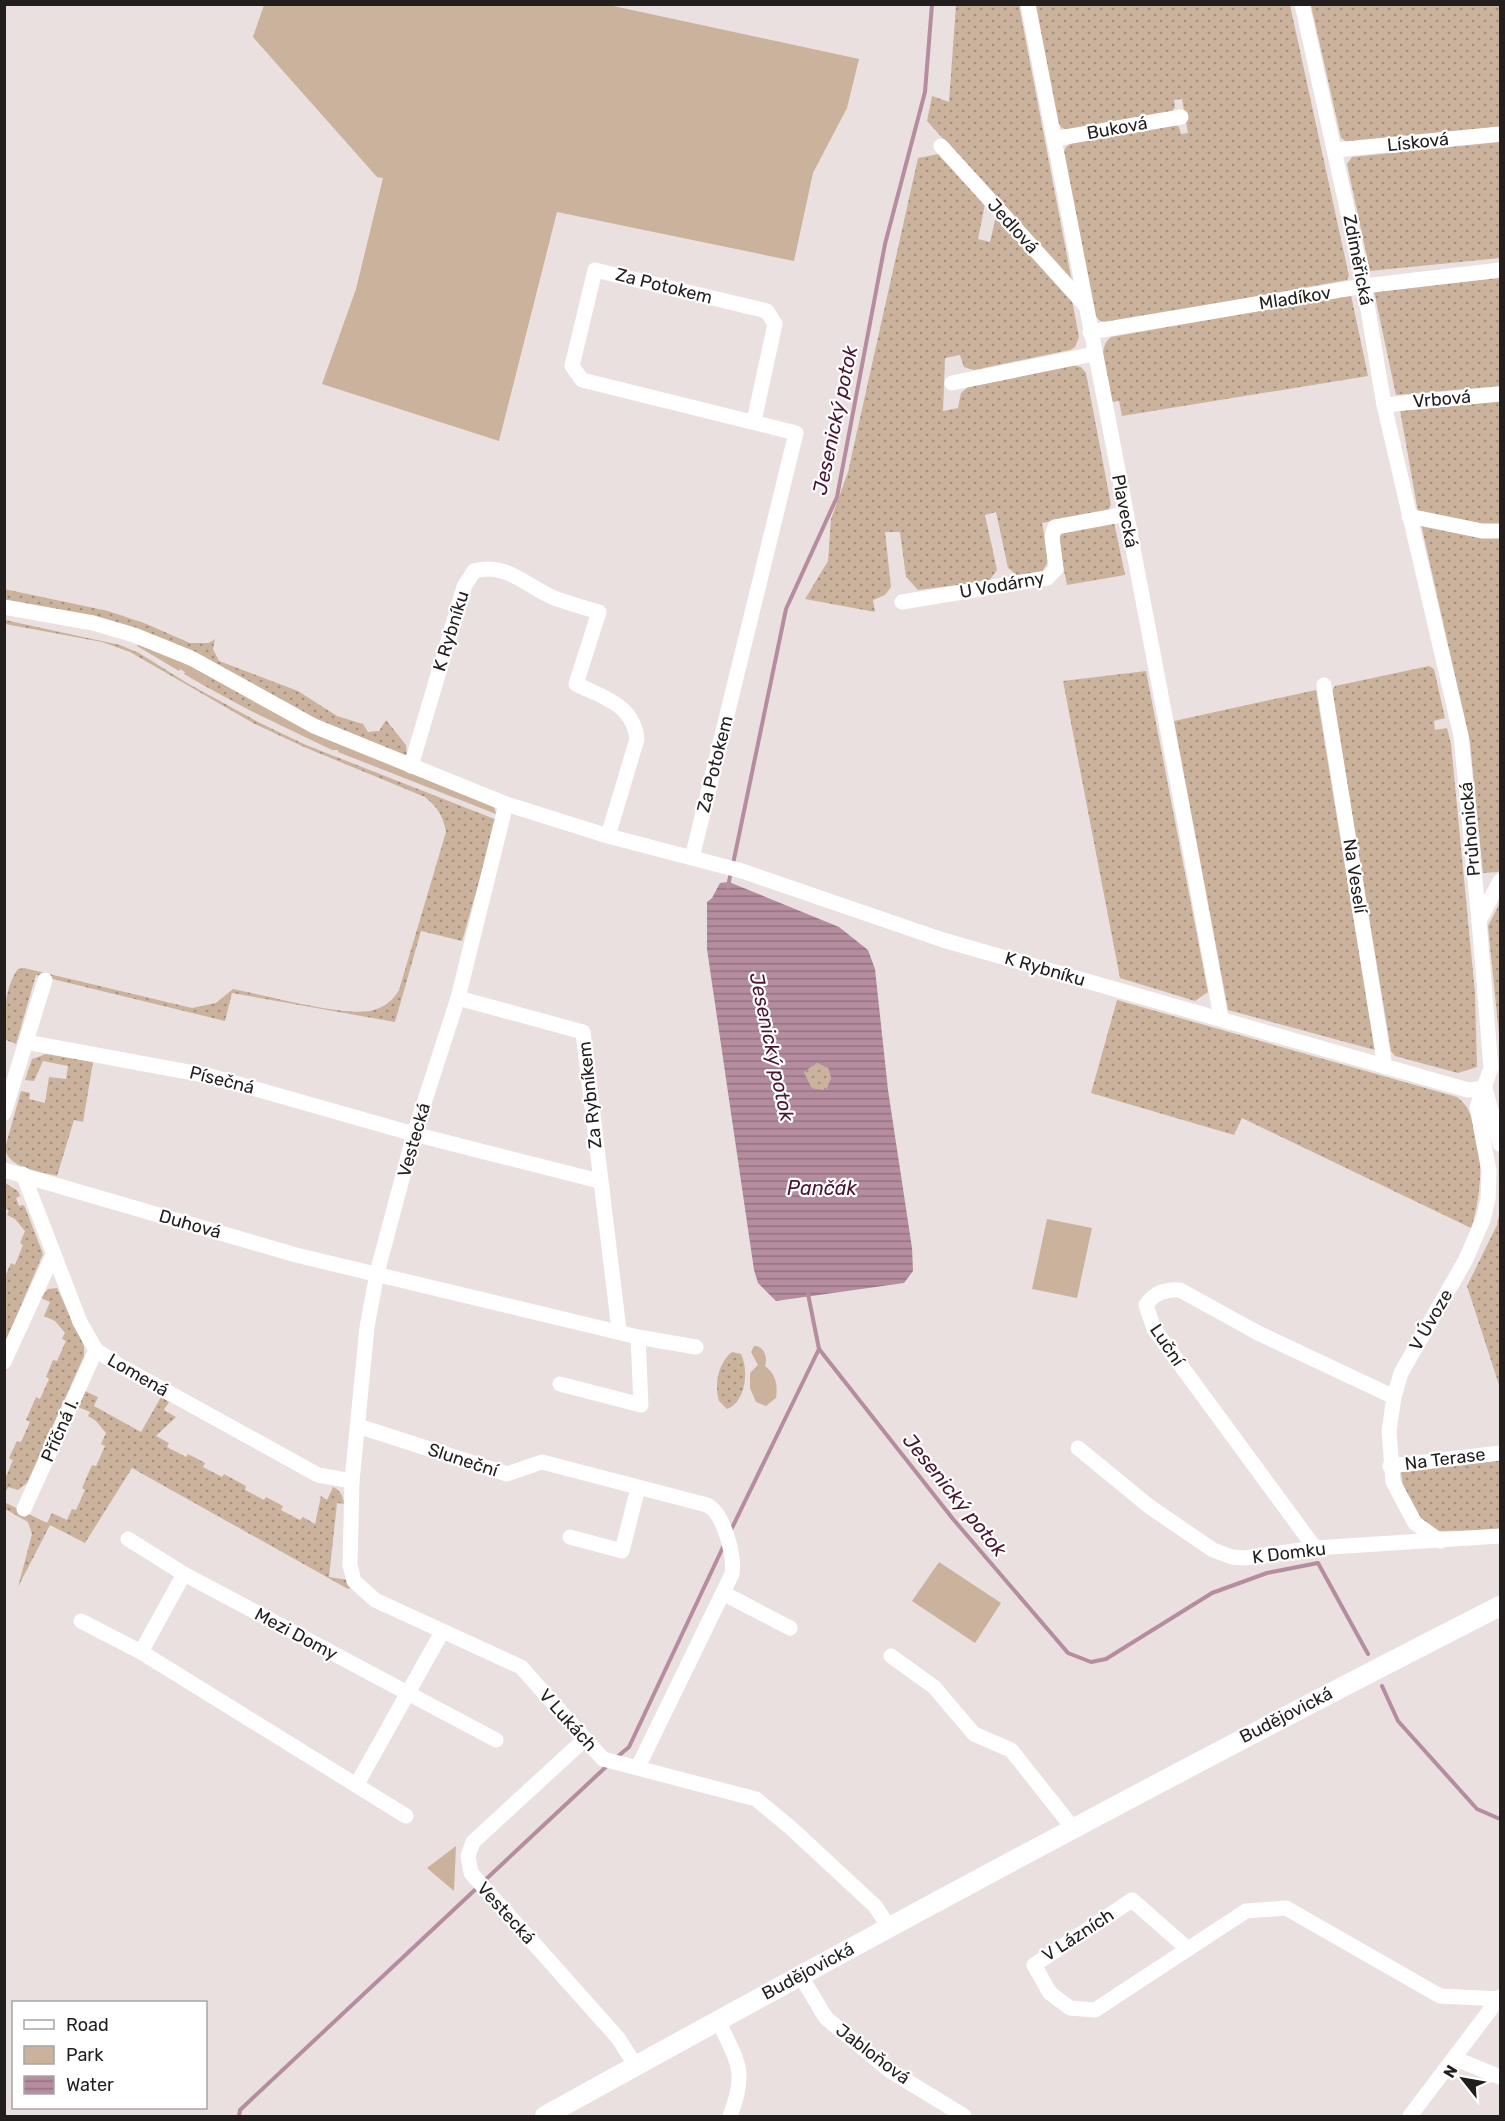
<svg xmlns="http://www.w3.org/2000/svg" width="1505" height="2121" font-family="Rubik,sans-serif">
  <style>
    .grass { fill: url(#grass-dots) }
    .park { fill: #cbb29d }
    .water { fill: url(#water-rules); fill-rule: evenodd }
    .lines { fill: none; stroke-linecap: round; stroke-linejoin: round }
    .stream { stroke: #b58d9f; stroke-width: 4 }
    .minor { stroke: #fff; stroke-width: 15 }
    .major { stroke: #fff; stroke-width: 20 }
    .labels { text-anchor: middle; stroke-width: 4.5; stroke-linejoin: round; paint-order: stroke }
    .street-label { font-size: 18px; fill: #221e1e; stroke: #fff }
    .water-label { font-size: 20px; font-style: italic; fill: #491632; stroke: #fff }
  </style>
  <defs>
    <pattern id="grass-dots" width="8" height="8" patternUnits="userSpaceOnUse" patternTransform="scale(1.5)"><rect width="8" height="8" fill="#cbb29d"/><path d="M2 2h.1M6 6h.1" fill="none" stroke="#a4907f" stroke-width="1.8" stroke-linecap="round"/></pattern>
    <pattern id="water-rules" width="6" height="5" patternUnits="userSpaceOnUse" patternTransform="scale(1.5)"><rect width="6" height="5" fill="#b58d9f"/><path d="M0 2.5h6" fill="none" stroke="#937381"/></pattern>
  </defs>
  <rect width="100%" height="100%" fill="#eae0df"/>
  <!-- grass -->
  <g class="grass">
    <polygon points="956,5 1019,5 1072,282 927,121 932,96 949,102"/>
    <polygon points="1034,5 1290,5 1349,276 1347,280 1108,323 1099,320 1094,314 1063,154 1066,147 1073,142 1175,124 1179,127 1181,134 1188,133 1182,99 1174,100 1175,107 1172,112 1071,130 1062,128 1057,121"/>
    <polygon points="1311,5 1500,5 1500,127 1347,142 1341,138"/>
    <polygon points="1500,142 1500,258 1370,271 1347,164 1352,157"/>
    <polygon points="939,154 985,204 978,239 990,242 996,216 1072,300 1079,337 1075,347 1070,350 974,370 964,367 960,355 945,358 943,411 958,408 961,393 968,387 1072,365 1081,367 1086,373 1111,505 1108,511 1042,523 1049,560 1042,572 1017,575 1008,568 996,512 985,515 997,570 989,581 918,590 906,577 900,532 885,532 891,587 885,595 873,600 875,612 805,599 828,561 831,519 848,472 918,158"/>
    <polygon points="1500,278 1500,386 1396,395 1374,291"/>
    <path d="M1351,295L1368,376L1122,416L1119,401L1111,402C1108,383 1094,350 1111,337Z"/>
    <polygon points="1500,401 1500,525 1490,526 1418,512 1400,410"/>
    <polygon points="1114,522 1125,575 1067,585 1058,541 1061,534"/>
    <polygon points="1421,524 1500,537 1500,868 1498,872 1483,873 1470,742"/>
    <polygon points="4,589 108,611 144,623 190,643 209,643 215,639 213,649 219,661 298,691 337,716 363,724 368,732 379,731 386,720 406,745 407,755 403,757 334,729 221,670 5,602"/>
    <path d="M5,620L120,645L139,653L187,683L260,723L306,745L497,820L462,941L421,931L395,1022L232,993L225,1021L36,975L16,1044L6,1040L5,1046C5,1020 2,991 18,969L24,968L192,1008L216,1003L233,989C265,995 341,1016 370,1011C383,1008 393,1001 399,990L446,832C443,815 437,807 425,797L304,747L253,723L130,652L102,642L5,624Z"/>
    <polygon points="1429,666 1434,669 1445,718 1434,721 1435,730 1447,728 1451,744 1475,993 1477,1067 1458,1073 1395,1056 1391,1051 1332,691 1335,686"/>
    <polygon points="1146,671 1208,992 1195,1001 1120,978 1063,681"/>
    <polygon points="208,674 255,700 249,710 203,685"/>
    <polygon points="1316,690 1375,1050 1228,1010 1174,721"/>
    <polygon points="1500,903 1500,1044 1488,926"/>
    <path d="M1117,1000L1457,1097C1488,1120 1483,1195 1471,1228L1242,1118L1234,1135L1091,1093Z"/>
    <path d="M46,1054L93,1062L83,1122L74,1120L57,1176C40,1171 8,1169 5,1148L21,1091L30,1093L29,1099L45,1103L49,1077L66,1079L68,1066L43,1061L34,1081L25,1080L32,1059Z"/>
    <polygon points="817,1063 828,1067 831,1078 826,1090 812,1088 804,1072"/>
    <polygon points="5,1183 18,1191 20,1196 16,1198 19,1206 23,1205 25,1207 43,1254 5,1343 5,1277 11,1263 15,1265 23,1245 20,1243 25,1231 15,1219 7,1215 9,1210 5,1209"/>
    <polygon points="1500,1209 1500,1388 1467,1286 1497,1225"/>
    <polygon points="57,1288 84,1346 84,1356 27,1483 18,1490 8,1487 5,1493 5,1479 13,1460 9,1458 17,1441 21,1442 30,1422 26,1420 36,1397 40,1399 49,1379 46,1377 53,1360 57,1361 66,1341 62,1339 65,1333 55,1321 44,1316 50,1302 41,1298 48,1289"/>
    <path d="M732,1352L741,1354C749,1370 746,1402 727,1409L719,1401C714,1385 718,1363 732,1352Z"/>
    <path d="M85,1391L98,1397L94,1406L141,1432L161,1397L169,1402L164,1410L176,1417L156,1436L169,1443L167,1447L186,1457L188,1454L205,1463L203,1467L222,1477L224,1474L246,1486L245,1490L264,1500L266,1497L283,1506L281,1510L300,1520L303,1517L315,1524L321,1496L327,1500L333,1487C341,1491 343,1496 344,1504L337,1503L329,1577L348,1580L351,1588L348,1589L132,1468L85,1543L50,1525L18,1587L32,1534L28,1522L5,1509L4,1502L47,1523L52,1513L67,1520L72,1509L76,1510L85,1490L82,1488L92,1465L96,1466L105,1446L101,1444L106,1433L96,1421L88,1416L90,1412L78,1407Z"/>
    <polygon points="1500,1458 1500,1530 1435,1531 1423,1522 1403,1488 1401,1470"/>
  </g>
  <!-- park -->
  <g class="park">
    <polygon points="604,4 859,59 847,108 813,173 794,261 557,212 499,441 322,384 356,289 383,178 377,177 253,37 264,5"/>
    <polygon points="139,643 208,674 203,685 184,674 185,672 180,669 179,671 137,646"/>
    <polygon points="255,700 494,806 496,814 338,752 338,750 332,750 249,710"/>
    <polygon points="1047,1219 1092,1228 1077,1298 1032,1289"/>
    <path d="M754,1346C764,1345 768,1358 765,1366C776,1374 778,1385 776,1398L766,1406L756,1402L750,1388V1373L758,1365L751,1352Z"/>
    <polygon points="939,1562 1001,1603 975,1643 912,1601"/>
    <polygon points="456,1846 454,1891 427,1868"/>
  </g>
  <!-- water -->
  <path class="water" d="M729,882L839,927L868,950L875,969L888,1090L912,1248L913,1271L904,1283L776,1301L758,1283L754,1270L707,949V902L712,898L720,883ZM817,1063L828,1068L831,1078L826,1090L812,1088L804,1072Z"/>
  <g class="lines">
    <!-- stream -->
    <g class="stream">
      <polyline points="733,864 786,609 837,497 885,244 925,92 932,4"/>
      <polyline points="728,887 731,871"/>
      <polyline points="808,1294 819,1349 953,1519 1068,1653 1091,1662 1106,1659 1212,1593 1267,1573 1318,1563 1368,1654"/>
      <polyline points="731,1530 819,1349"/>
      <polyline points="1382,1686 1398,1721 1477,1809 1500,1819"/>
      <polyline points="617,1757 629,1747 724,1545"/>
      <polyline points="483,1882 609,1764"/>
      <polyline points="239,2116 240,2110 478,1887"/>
    </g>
    <!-- minor -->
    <g class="minor">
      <path d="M1028,4C1093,342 1160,680 1221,1018"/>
      <polyline points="1302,4 1364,286 1384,405 1461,736 1479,921 1491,1068 1477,1107 1489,1171 1488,1200 1483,1220 1465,1261 1401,1373 1394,1397 1389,1431 1393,1482 1415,1523 1440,1541"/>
      <polyline points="1054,139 1181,117"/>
      <polyline points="941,146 1085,305"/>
      <polyline points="1335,150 1500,134"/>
      <polyline points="1090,332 1364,286 1500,270"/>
      <polyline points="952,383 1094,354"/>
      <polyline points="1384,405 1500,394"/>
      <polyline points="1409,516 1482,531 1500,531"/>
      <polyline points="902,602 1047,578 1056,569 1052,537 1055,527 1126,514"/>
      <polyline points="4,607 93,623 134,635 191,658 314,726 506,804 608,836 742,871 943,940 1468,1090 1485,1088"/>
      <polyline points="1324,685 1385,1067"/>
      <path d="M411,766L464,587L474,571C508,561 528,589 557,599C571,604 585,608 599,612L576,684C604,698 633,704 637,739L608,836"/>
      <polyline points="506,804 458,998 414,1134 377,1273 367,1327 352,1481 350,1565 354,1581 375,1600 521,1667 603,1759 756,1799 791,1828 875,1906 889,1927"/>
      <polyline points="692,858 796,433 582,380 572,366 595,270 767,311 775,324 754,421"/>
      <polyline points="1479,921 1500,881"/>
      <polyline points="458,998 583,1032 619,1330"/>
      <polyline points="26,1042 210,1076 414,1134 599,1181"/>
      <polyline points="1485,1088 1500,1144"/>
      <polyline points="4,1113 45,980"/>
      <polyline points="4,1170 296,1255 638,1337 696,1347"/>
      <polyline points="23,1174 80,1322 96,1350 117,1364 318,1475 352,1481"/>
      <polyline points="4,1362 53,1255"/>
      <polyline points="560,1384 641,1405 638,1337"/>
      <path d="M358,1426L507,1474L542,1462L707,1505C724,1513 735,1557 732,1574L638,1767"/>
      <polyline points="1078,1448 1150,1507 1213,1550 1232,1557 1245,1558 1315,1548 1500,1536"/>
      <polyline points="1390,1466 1500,1453"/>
      <polyline points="24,1509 96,1350"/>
      <polyline points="570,1537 622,1551 638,1488"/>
      <polyline points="128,1539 184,1574"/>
      <path d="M1315,1548L1154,1329L1146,1305C1154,1293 1166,1289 1180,1290L1258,1333L1394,1397"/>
      <polyline points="723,1593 790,1628"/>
      <polyline points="81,1621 141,1652"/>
      <polyline points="891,1656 934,1687 974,1734 1011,1750 1073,1828"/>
      <polyline points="585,1739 473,1842 468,1856 471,1873 618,2038 636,2066"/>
      <polyline points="357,1784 442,1632"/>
      <polyline points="406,1816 141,1652 184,1574 496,1740"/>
      <polyline points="1188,1949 1132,1900 1034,1965 1050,1993 1070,2008 1095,2010 1246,1911 1286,1908 1440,1996 1500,1999"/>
      <polyline points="800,1975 826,2018 889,2070 964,2116"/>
      <path d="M718,2020C737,2062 748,2070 730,2116"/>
      <polyline points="1456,2059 1500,2077"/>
      <polyline points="1410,2116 1500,1997"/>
    </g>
    <!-- major -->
    <path class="major" d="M545,2116C861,1941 1178,1770 1500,1606"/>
  </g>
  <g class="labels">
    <!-- street labels -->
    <g class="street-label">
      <text transform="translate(1117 128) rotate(-10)" y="6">Buková</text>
      <text transform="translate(1418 142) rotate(-6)" y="6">Lísková</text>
      <text transform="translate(1013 226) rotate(48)" y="6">Jedlová</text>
      <text transform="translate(1358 260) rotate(79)" y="6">Zdiměřická</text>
      <text transform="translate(664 286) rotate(14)" y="6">Za Potokem</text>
      <text transform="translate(1295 298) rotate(-9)" y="6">Mladíkov</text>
      <text transform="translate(1442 399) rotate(-5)" y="6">Vrbová</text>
      <text transform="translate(1125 511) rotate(79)" y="6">Plavecká</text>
      <text transform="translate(1002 585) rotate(-10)" y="6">U Vodárny</text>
      <text transform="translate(451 631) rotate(-73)" y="6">K Rybníku</text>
      <text transform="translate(715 764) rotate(-76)" y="6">Za Potokem</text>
      <text transform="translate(1470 829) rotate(-95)" y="6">Průhonická</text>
      <text transform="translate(1355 876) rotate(81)" y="6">Na Veselí</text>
      <text transform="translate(1045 969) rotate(16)" y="6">K Rybníku</text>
      <text transform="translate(222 1080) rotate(14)" y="6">Písečná</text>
      <text transform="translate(590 1095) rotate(-96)" y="6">Za Rybníkem</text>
      <text transform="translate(414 1140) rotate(-74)" y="6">Vestecká</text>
      <text transform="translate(190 1224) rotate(16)" y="6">Duhová</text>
      <text transform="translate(1431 1320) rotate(-60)" y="6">V Úvoze</text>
      <text transform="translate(1167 1345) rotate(56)" y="6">Luční</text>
      <text transform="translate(138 1375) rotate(30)" y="6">Lomená</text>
      <text transform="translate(60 1430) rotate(-66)" y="6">Příčná I.</text>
      <text transform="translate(1445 1459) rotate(-7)" y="6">Na Terase</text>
      <text transform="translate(463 1460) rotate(18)" y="6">Sluneční</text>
      <text transform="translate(1289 1553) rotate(-7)" y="6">K Domku</text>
      <text transform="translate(296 1634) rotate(28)" y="6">Mezi Domy</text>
      <text transform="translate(1286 1715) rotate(-27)" y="6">Budějovická</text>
      <text transform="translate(568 1720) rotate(48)" y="6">V Lukách</text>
      <text transform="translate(506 1913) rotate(48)" y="6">Vestecká</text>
      <text transform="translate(1078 1935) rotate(-33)" y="6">V Lázních</text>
      <text transform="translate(808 1971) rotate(-28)" y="6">Budějovická</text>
      <text transform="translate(873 2054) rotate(37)" y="6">Jabloňová</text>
    </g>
    <!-- water labels -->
    <g class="water-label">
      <text transform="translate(835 420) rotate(-78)" y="7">Jesenický potok</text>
      <text transform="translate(772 1047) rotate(78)" y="7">Jesenický potok</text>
      <text x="822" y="1195">Pančák</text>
      <text transform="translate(955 1495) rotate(51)" y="7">Jesenický potok</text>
    </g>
  </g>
  <!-- border -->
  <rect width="1505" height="2121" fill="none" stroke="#221e1e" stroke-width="12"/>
  <!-- legend -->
  <rect x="12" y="2001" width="195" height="108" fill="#ffffff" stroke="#a7a5a5" stroke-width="1.5"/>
  <rect x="24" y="2020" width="30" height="9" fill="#ffffff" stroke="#a7a5a5" stroke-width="1.5"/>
  <text x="66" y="2031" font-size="18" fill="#221e1e">Road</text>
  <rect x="24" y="2046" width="30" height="18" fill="#cbb29d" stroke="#a7a5a5" stroke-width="1.5"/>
  <text x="66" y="2061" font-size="18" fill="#221e1e">Park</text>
  <rect x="24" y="2076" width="30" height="18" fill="url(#water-rules)" stroke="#a7a5a5" stroke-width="1.5"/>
  <text x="66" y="2091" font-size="18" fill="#221e1e">Water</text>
  <!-- north arrow -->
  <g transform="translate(1463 2079) rotate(301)" stroke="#ffffff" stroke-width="4.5" paint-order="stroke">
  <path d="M0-4.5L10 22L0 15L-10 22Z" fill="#221e1e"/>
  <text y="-9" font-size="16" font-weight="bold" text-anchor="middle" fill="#221e1e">N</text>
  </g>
</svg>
